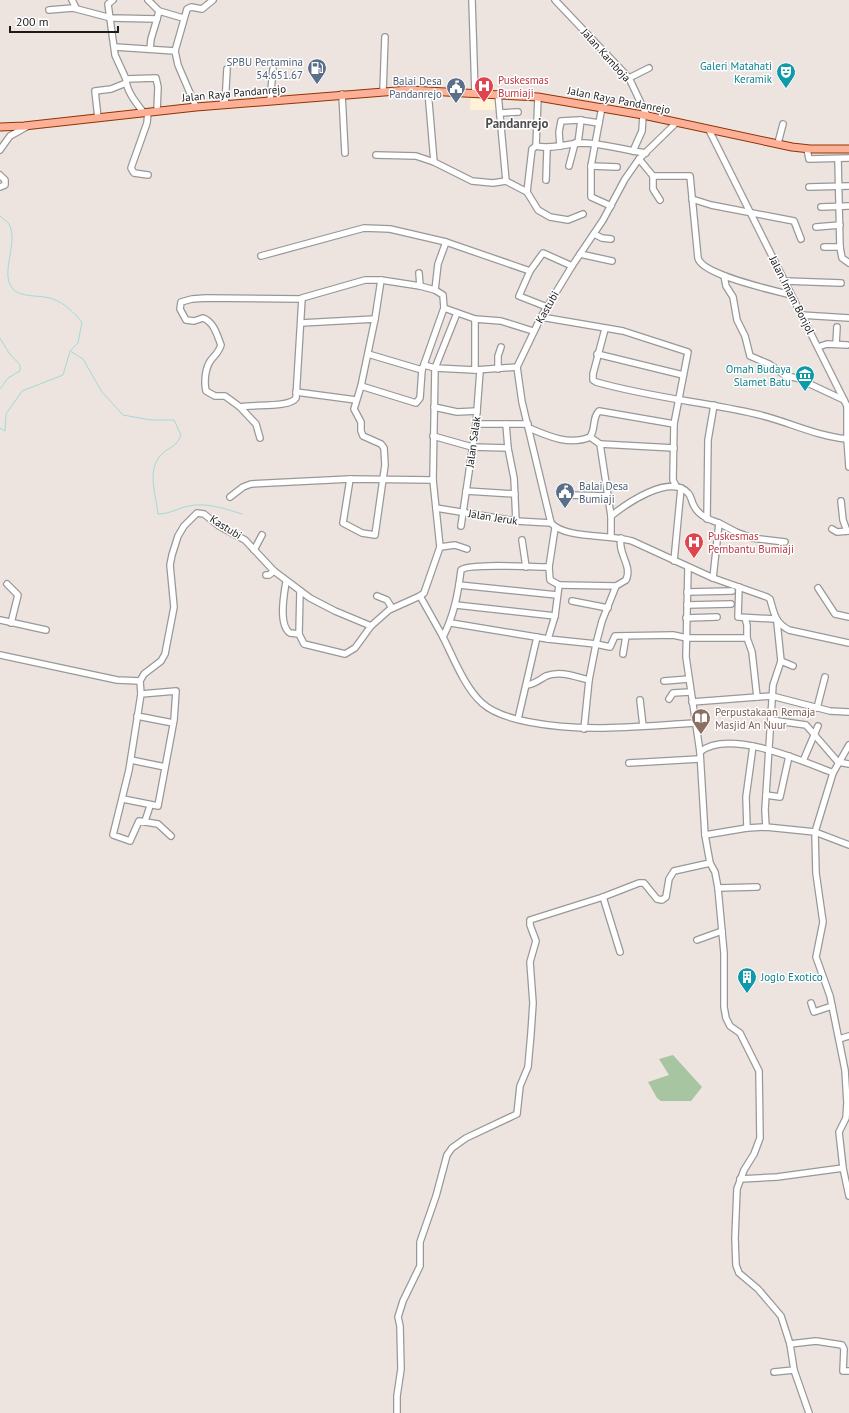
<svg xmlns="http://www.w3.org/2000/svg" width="849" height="1413" font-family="'PT Sans',sans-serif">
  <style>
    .education { fill: #fff2d7 }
    .cemetery { fill: #a7c5a1 }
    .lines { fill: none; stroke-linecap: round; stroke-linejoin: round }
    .stream { stroke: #a0dbd6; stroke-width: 1 }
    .minor-casing { stroke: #989898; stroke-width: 8 }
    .major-casing { stroke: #913401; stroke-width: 9 }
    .minor { stroke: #fff; stroke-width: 5.5 }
    .major { stroke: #fbb097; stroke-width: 7 }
    .labels { text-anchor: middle; stroke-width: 3; stroke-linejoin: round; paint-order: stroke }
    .street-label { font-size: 11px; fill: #1b1b1b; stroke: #fff }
    .service-label { font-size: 11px; fill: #4e5e75; stroke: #fff; text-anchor: end }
    .culture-label { font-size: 11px; fill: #0d838f; stroke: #fff; text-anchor: end }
    .health-label { font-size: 11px; fill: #be3a42; stroke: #fff; text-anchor: start }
    .education-label { font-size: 11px; fill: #785e54; stroke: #fff; text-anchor: start }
    .quarter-label { font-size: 13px; font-weight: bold; fill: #4e4e4e; stroke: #fff }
  </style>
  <rect width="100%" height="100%" fill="#ede4e0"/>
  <!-- education -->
  <polygon class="education" points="471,96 497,97 498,110 470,110"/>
  <!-- cemetery -->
  <polygon class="cemetery" points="673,1055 702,1087 691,1101 661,1101 657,1098 648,1082 669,1075 659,1059"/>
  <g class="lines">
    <!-- stream -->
    <g class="stream">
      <path d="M0,216C3,219 7,221 9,224C19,242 0,272 12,288C21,299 40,294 53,299C66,304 73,312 82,322L78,343L71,350"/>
      <polyline points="0,338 9,353 20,365 20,371 8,378 0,389"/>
      <path d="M0,428L5,431L6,414L22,391L63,375L70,351L83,359L102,392L123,415L151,420H174L181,435C175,449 171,445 162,454C146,469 156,495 158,514C170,514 178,508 189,506C206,502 226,509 242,514"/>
    </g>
    <!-- minor casing -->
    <g class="minor-casing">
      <g id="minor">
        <polyline points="72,0 76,8"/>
        <polyline points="113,0 108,4 115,55 126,79"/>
        <polyline points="148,0 159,11"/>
        <polyline points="472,0 475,93"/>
        <polyline points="555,0 629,78 647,116"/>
        <polyline points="49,10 73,8 111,18 157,19 151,39 150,49"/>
        <polyline points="157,19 159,11 183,18"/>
        <polyline points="115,47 175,51 178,65 196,107"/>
        <polyline points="175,51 187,9 191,7 202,9 213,0"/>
        <polyline points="629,78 649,68"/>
        <polyline points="383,91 385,37"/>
        <polyline points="342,94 345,153"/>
        <polyline points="498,94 506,181"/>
        <path d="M538,97L536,146C553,150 567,143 584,143C605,144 625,150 646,153"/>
        <polyline points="270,101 273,69"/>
        <polyline points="225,105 227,69"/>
        <polyline points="602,107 591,166 617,167"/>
        <polyline points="148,112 147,123 131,168 134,173 148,175"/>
        <path d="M144,113C137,104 126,91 126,79L156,78L158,87L157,111"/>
        <polyline points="500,113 518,112"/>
        <polyline points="98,118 95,91 111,89 126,83"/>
        <path d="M677,122L639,159L625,179L603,220L572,266L541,317L517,367L522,402L551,523C565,539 610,534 632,541L713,578L767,597L770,599C774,613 775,623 789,630L849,643"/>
        <polyline points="709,130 847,406 847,439 849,467"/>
        <polyline points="578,143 581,120"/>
        <polyline points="778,143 783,124"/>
        <polyline points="560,146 559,132 561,121 579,120 599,123"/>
        <polyline points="807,149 809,159 849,158"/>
        <polyline points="0,150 10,136 28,126"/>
        <polyline points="633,151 642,131 643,115"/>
        <polyline points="376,155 416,156 434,162 428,91"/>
        <path d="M639,159L653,176H690L698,258C702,275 773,290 791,295"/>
        <polyline points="838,159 840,247 842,258 849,263"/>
        <polyline points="434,162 472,181 493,183 506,181 527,192 538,210 550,217 568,220 583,214"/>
        <polyline points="569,166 575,143"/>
        <polyline points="591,166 591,197 611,206"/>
        <polyline points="0,175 5,180 5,185 0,187"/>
        <polyline points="653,176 653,189 660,200"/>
        <polyline points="546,180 547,149"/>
        <polyline points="809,187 849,186"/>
        <polyline points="527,192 532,149 536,146"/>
        <polyline points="692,199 711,205 794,221 801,239"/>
        <polyline points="821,207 849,206"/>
        <polyline points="816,227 840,225"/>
        <polyline points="594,234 602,238 611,239"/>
        <polyline points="824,247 840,247"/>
        <polyline points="580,254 612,261"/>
        <polyline points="261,256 364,228 390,229 446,242 530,271 543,253 572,266"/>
        <polyline points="530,271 519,296 547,307"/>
        <polyline points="419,273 420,286"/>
        <polyline points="724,276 726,286 733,297 737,320 745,336 750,356 769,364 786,376 797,378 844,400"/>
        <polyline points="785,281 841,283"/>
        <polyline points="435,290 438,264 446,242"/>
        <polyline points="444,308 475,319"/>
        <polyline points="457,313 435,368 475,370"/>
        <polyline points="801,315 849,318"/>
        <polyline points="541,317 623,331 688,352 674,424 673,480 676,486"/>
        <polyline points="301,323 375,319 361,386 354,409 361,422 361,431 363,436 381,444 384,448 385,465 375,535 362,533 343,523 350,479"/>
        <path d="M605,329L593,374V380L596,382C648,397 703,402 756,414C787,421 815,436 847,439"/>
        <polyline points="836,344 837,327"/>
        <polyline points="818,347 827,344 847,345"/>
        <polyline points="368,354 422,370 444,308 443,295 435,290 420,286 381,280"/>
        <polyline points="597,354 683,375"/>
        <polyline points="517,367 475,370 475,319 501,321 533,331"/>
        <polyline points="498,369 498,356 501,347"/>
        <polyline points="361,386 416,403 420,398 422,370"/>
        <polyline points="296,392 356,400"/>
        <path d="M240,407L225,396H215L206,391C204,382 205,368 211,360C215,355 219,352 221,345C217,335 214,322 203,318L194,321L186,320L180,309L181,302L192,299L206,298L301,299"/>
        <polyline points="434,407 457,412 477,411"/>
        <polyline points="476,424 528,424"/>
        <polyline points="506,424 508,448"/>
        <path d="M529,428C548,436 569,446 590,437L600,444L611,516"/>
        <polyline points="433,436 472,447 508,448 514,478 516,521"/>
        <path d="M590,437C596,429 592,417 599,411L674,424"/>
        <path d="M260,438L256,424L240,407C253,404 290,408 296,398L302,298L365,280H381L375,319"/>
        <polyline points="600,444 674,448"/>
        <polyline points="466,491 515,494"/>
        <polyline points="568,495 608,496"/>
        <polyline points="230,497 243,487 251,484 350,479 433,480 435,368 424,365"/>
        <polyline points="841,501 843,520 847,531"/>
        <polyline points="436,508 516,521 551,523"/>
        <polyline points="707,519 708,440 714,405"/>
        <polyline points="719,523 736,532 752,538 785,542"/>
        <polyline points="461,526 476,424 480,371"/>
        <path d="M555,528L549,567C535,567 467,563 461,570C458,594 454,615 443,637C453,657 465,688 482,703C494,714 513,719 529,722C585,733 640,726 697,723"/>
        <polyline points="832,529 837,532 849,531"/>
        <path d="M611,536V516C626,504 670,473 688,493C692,497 691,501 694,506C699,516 710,520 719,523L713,578"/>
        <polyline points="522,540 526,567"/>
        <polyline points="440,547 455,545 467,549"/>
        <polyline points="254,550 262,535"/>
        <polyline points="674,561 681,488"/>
        <polyline points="549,567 550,580 559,585 555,616 548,639 596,644 589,680"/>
        <polyline points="688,568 686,657 700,752 705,835 747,828 766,827 815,832 816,873 823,922 816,957 830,996 845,1070 847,1103 846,1118 839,1132 843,1168"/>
        <polyline points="266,575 269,575 274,571"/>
        <path d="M286,582C284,594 278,625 290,633L299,634"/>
        <polyline points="7,584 18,595 11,623"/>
        <polyline points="459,585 557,595"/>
        <polyline points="559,585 616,586 602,621 596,644 610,647 615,636 673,635 687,638 747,638 752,652 757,697"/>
        <path d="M616,586L626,580C633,566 617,553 621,538"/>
        <polyline points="739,587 738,617 775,619"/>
        <polyline points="818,588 835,614 849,617"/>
        <polyline points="300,591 299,634 304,644 345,654 355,648 371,626"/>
        <polyline points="687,592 732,591"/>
        <polyline points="377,596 387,600 392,608"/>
        <polyline points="420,596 443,637"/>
        <polyline points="572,601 608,608"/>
        <polyline points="456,605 555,616"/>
        <polyline points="687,605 731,604"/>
        <polyline points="686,618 717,617"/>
        <polyline points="745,618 747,625 747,638"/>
        <polyline points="0,620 46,630"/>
        <polyline points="451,623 548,639"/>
        <polyline points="623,654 626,636"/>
        <polyline points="0,655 117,680 140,681"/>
        <polyline points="781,661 793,666"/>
        <polyline points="664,681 689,679"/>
        <path d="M527,685C535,684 539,680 546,676C560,670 576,677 589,680L584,729"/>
        <polyline points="669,699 673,693 690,692"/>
        <polyline points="640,700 643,726"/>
        <polyline points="692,702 772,696 830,711 849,712"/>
        <polyline points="817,708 825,677"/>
        <polyline points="137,716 173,723"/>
        <polyline points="518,719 537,637"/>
        <polyline points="771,720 806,725 838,762 849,764"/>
        <polyline points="849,745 833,773 815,832 849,845"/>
        <path d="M700,752C728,728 803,761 833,773"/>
        <polyline points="131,760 165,767"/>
        <polyline points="803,761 818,726"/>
        <polyline points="629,763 699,759"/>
        <polyline points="766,795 780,797 789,756"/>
        <polyline points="123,799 158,806 174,720 176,691 141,694"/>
        <polyline points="145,821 150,806"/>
        <polyline points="766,827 765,810 773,685 781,661 777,622"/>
        <polyline points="747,828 746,797 753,746"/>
        <polyline points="705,835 710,863 715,872 718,888 724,953 724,1007 726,1018 730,1026 740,1033 759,1071 760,1138 754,1154 744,1170 737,1189 735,1238 736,1265 739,1273 758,1289 781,1316 790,1344 794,1370 809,1413"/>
        <polyline points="171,836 158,824 139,821 130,841 113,835 129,770 141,694 140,681 144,674 161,661 165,654 174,607 170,565 172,555 178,536 184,526 197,513 204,514 219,526 245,540 274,571 310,598 335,611 371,626 389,610 420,596 424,593 440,547 433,480"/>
        <polyline points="718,888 757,887"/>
        <polyline points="603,897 620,952"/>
        <polyline points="697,940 722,931"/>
        <polyline points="811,1003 814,1012 832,1006"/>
        <polyline points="839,1039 849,1036"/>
        <polyline points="740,1179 777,1177 843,1168 849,1196"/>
        <polyline points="790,1344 816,1341 842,1345 844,1349 843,1371 849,1371"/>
        <polyline points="774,1372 794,1370"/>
        <polyline points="397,1413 397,1396 401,1369 400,1326 398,1317 403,1301 420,1266 420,1242 436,1196 447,1155 452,1148 466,1138 517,1114 520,1086 528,1067 531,1033 533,1003 530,962 536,941 530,925 530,920 603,897 639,883 644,883 657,899 662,900 666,897 669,879 674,871 710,863"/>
      </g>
    </g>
    <!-- major casing -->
    <g class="major-casing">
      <polyline id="major" points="0,127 24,126 196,107 409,90 538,97 643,115 792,147 810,149 849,149"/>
    </g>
    <!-- minor -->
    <use href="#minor" class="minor"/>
    <!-- major -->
    <use href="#major" class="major"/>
  </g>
  <!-- icons -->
  <defs>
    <g id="fuel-pin" transform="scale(1)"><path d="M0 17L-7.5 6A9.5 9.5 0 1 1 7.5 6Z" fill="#5c6f8a" stroke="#fff"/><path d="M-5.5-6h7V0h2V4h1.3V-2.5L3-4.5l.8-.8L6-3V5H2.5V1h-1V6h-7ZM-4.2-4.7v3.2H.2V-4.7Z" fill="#fff"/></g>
    <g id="theatre-pin" transform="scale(1)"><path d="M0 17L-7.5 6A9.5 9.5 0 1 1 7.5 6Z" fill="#0f9aa8" stroke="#fff"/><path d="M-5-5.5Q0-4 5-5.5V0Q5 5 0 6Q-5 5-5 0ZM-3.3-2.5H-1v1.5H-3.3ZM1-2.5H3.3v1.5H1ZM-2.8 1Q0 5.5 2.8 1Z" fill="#fff"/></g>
    <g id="hospital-pin" transform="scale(1)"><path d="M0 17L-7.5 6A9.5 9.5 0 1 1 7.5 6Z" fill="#e0444e" stroke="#fff"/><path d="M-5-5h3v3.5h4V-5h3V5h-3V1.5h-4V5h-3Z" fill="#fff"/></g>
    <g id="civic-pin" transform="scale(1)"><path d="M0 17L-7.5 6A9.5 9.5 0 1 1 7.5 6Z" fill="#5c6f8a" stroke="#fff"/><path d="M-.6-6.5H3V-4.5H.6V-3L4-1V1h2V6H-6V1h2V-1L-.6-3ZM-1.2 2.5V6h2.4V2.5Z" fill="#fff"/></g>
    <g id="museum-pin" transform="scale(1)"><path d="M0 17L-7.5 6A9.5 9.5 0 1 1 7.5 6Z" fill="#0f9aa8" stroke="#fff"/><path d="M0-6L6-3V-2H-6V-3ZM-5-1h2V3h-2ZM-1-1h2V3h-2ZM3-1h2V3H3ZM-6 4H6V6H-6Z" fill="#fff"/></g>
    <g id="library-pin" transform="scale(1)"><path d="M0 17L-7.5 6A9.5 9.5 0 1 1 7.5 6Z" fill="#8d6e63" stroke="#fff"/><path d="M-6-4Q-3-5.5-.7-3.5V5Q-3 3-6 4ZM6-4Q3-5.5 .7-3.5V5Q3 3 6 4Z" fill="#fff"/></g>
    <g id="building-pin" transform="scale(1)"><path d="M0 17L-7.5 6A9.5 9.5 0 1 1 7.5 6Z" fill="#0f9aa8" stroke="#fff"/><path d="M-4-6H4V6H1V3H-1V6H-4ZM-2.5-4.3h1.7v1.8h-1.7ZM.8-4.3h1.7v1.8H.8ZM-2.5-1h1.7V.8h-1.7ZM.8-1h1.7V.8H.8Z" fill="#fff"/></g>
  </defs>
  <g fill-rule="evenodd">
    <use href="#fuel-pin" x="317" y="68"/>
    <use href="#theatre-pin" x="786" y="72"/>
    <use href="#hospital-pin" x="484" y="86"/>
    <use href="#civic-pin" x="456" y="87"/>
    <use href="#museum-pin" x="805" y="375"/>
    <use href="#civic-pin" x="565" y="492"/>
    <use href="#hospital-pin" x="694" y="542"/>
    <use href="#library-pin" x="701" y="718"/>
    <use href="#building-pin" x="747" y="977"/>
  </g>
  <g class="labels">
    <!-- street labels -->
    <g class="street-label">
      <text transform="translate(606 55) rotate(48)" y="4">Jalan Kamboja</text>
      <text transform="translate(234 93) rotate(-5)" y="4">Jalan Raya Pandanrejo</text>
      <text transform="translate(619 100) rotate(11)" y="4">Jalan Raya Pandanrejo</text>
      <text transform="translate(792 295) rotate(63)" y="4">Jalan Imam Bonjol</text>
      <text transform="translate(547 307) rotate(-60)" y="4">Kastubi</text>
      <text transform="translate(473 442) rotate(-82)" y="4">Jalan Salak</text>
      <text transform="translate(493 517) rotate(9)" y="4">Jalan Jeruk</text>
      <text transform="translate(226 527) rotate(32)" y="4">Kastubi</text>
    </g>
    <!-- service labels -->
    <g class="service-label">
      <text x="303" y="66">SPBU Pertamina<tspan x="303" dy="13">54.651.67</tspan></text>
      <text x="442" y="85">Balai Desa<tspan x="442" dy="13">Pandanrejo</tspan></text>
      <text x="579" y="490" text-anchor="start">Balai Desa<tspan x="579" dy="13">Bumiaji</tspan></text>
    </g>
    <!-- culture labels -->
    <g class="culture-label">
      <text x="772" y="70">Galeri Matahati<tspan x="772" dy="13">Keramik</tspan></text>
      <text x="791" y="373">Omah Budaya<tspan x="791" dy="13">Slamet Batu</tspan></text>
      <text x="761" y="981" text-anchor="start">Joglo Exotico</text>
    </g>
    <!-- health labels -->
    <g class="health-label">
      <text x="498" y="84">Puskesmas<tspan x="498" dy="13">Bumiaji</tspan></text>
      <text x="708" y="540">Puskesmas<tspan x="708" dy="13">Pembantu Bumiaji</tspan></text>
    </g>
    <!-- education labels -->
    <g class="education-label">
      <text x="715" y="716">Perpustakaan Remaja<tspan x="715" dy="13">Masjid An Nuur</tspan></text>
    </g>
    <!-- quarter labels -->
    <g class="quarter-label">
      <text x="517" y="128">Pandanrejo</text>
    </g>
  </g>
  <!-- scale -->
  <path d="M10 26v6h108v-6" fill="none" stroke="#1b1b1b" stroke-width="2"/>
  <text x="16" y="26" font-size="12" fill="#1b1b1b" stroke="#ffffff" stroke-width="3" paint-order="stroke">200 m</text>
</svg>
